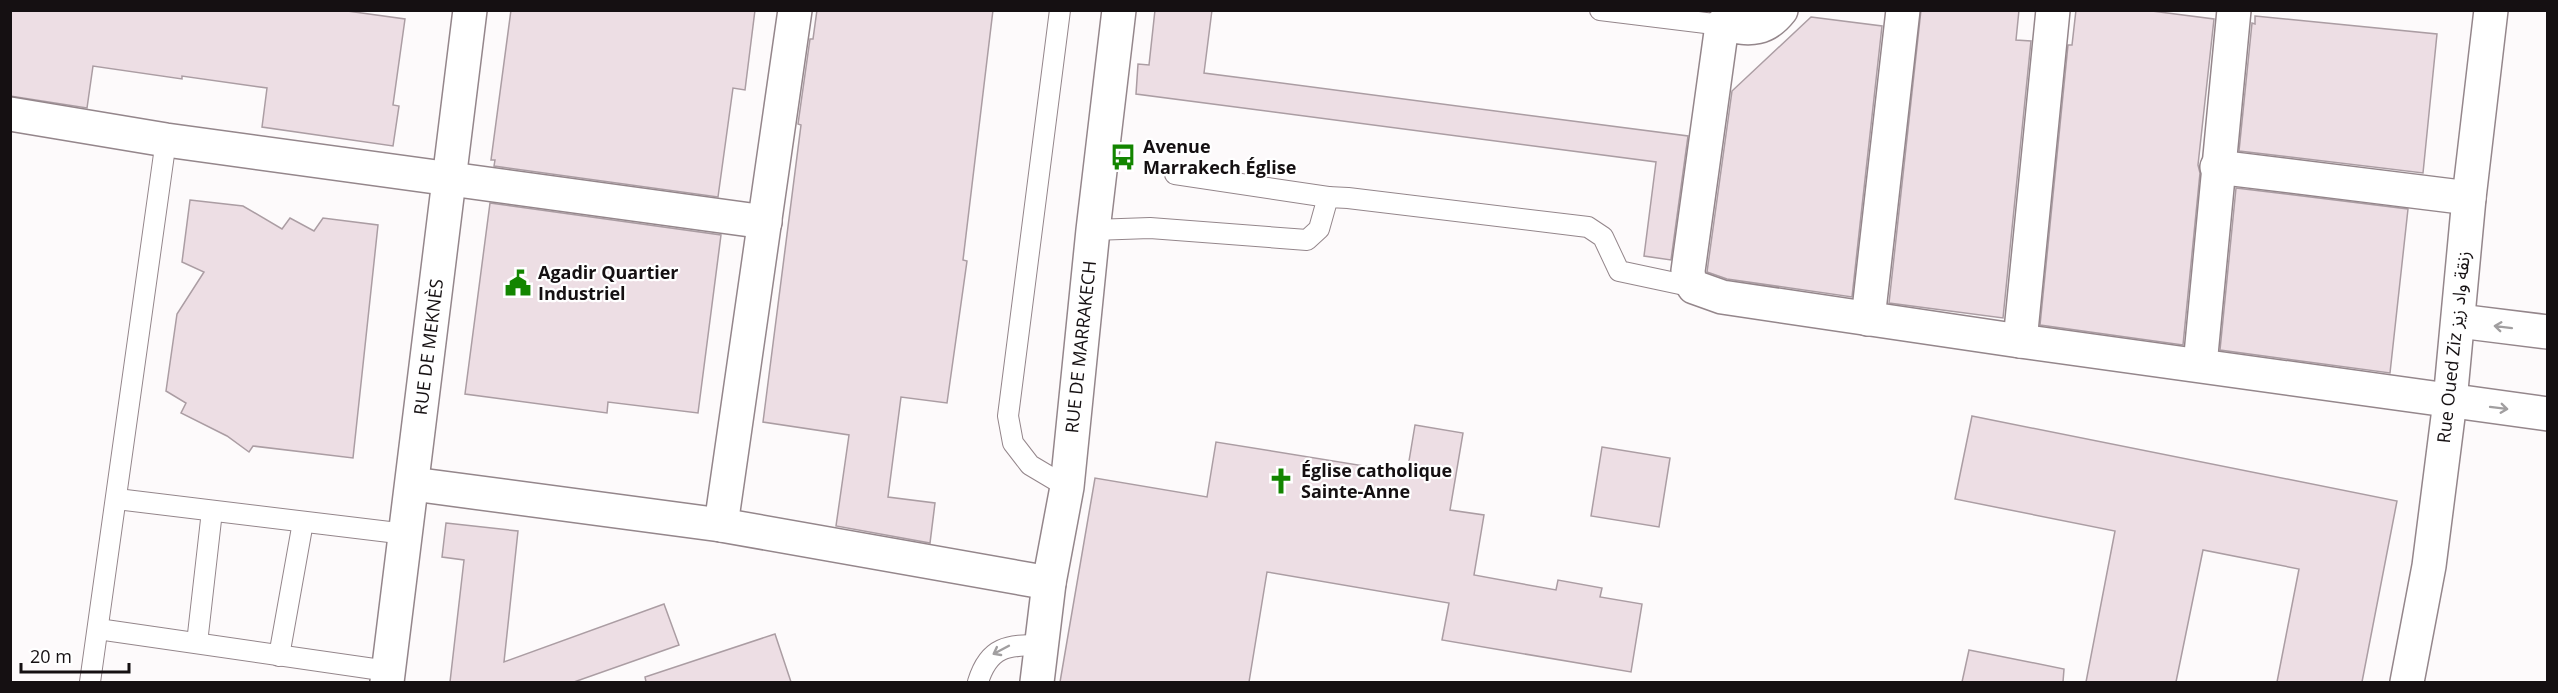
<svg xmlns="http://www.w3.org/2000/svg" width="2558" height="693" font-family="'Open Sans','Noto Sans Arabic',sans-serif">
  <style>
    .building { fill: #eddee4; stroke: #ab9da3; stroke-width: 1.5 }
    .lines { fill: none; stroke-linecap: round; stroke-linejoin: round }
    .service-casing { stroke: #94868b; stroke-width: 22 }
    .minor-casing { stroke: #94868b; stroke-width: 36 }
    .service { stroke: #fff; stroke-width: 20 }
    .minor { stroke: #fff; stroke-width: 33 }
    .oneway { stroke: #a19fa0 }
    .labels { text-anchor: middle; stroke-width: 4.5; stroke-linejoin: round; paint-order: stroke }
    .poi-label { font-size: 18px; font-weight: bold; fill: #151012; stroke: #fff; text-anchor: start }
    .street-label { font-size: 18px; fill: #151012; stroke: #fff }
  </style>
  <rect width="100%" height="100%" fill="#fdfafb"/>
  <!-- building -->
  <g class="building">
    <polygon points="10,10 340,10 405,19 393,105 399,106 393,146 262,127 267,88 182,76 182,79 93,66 87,108 10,96"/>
    <polygon points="511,10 755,10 745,90 733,88 718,197 494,166 495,160 491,160"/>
    <polygon points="817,10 993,10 963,260 967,261 947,403 901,397 888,497 935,503 930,543 836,526 849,435 763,422 801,125 798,124 810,39 813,39"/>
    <polygon points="1155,10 1212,10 1204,73 1688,136 1671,260 1644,256 1656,162 1136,94 1138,64 1149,65"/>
    <polygon points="1921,10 2019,10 2016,40 2031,41 2003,318 1889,303"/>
    <polygon points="2076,10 2144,10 2214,19 2198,165 2200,173 2183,345 2040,325 2068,45 2072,45"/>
    <polygon points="2255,16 2437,34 2423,173 2239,151 2252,23 2255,24"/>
    <polygon points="1811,17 1882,26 1852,297 1727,279 1707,272 1732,91"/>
    <polygon points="2236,188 2408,209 2390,373 2220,350"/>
    <polygon points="190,200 243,206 282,229 290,218 314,231 323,218 378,225 353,458 253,446 249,452 227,436 181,413 186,403 166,391 177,314 204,272 182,262"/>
    <polygon points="490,203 721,235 698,413 608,402 607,413 465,394"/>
    <polygon points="1972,416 2397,501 2362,682 2277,682 2299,569 2203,550 2176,682 2086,682 2115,531 1955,499"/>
    <polygon points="1415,425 1463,433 1450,510 1484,515 1474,575 1556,590 1558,580 1602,588 1600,597 1642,604 1631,672 1442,640 1449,603 1267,572 1249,682 1060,682 1095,478 1207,497 1216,442 1407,473"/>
    <polygon points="1602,447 1670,458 1659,527 1591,516"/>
    <polygon points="446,523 518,531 504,662 664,604 679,645 574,682 450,682 464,560 442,557"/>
    <polygon points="775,634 791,682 646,682 645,677"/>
    <polygon points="1969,650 2064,669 2063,682 1962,682"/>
  </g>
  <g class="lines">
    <!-- service casing -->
    <g class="service-casing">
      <g id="service">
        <polyline points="1060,10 1008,416 1013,443 1030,465 1067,487"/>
        <polyline points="1600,10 1722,25"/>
        <polyline points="1175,174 1328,197"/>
        <polyline points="1093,230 1150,228 1307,240 1319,229 1328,197 1348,198 1588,227 1603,237 1619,271 1694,287"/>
        <polyline points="117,499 406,534"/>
        <polyline points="98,629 388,671"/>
        <polyline points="197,643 212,511"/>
        <polyline points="279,656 303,522"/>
        <polyline points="90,682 166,140"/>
        <path d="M978,682C989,646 1008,645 1041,645"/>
      </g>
    </g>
    <!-- minor casing -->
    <g class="minor-casing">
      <g id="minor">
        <path d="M1781,10C1763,33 1748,28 1722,25L1688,271L1689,279L1694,287L1722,297L2020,341L2548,414"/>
        <polyline points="10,114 166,140 765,222"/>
        <polyline points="2217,167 2469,198"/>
        <polyline points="1868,319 1903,10"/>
        <polyline points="2459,321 2548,332"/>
        <polyline points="2020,341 2053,10"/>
        <polyline points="2200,365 2234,10"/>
        <polyline points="413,484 721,525 1049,583"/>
        <polyline points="721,525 795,10"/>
        <polyline points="387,682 470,10"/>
        <polyline points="1037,682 1049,583 1067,487 1093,230 1119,10"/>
        <polyline points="2407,682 2429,566 2450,401 2469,198 2491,10"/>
      </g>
    </g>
    <!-- service -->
    <use href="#service" class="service"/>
    <!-- minor -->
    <use href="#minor" class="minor"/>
  </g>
  <!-- one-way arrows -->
  <defs><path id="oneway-shaft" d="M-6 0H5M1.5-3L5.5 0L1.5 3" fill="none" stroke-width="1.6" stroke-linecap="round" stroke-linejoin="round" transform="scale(1.5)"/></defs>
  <g class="oneway">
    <use href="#oneway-shaft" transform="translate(2503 327) rotate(-173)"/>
    <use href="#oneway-shaft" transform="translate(2499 408) rotate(7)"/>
    <use href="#oneway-shaft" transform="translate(1001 650) rotate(152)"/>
  </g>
  <!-- icons -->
  <defs>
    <g id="bus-bare" transform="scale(2.07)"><path d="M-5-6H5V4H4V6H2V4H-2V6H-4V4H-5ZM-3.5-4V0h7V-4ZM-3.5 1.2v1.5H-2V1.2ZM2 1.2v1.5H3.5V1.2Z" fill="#138500" stroke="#fff" stroke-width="2.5" paint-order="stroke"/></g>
    <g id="civic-bare" transform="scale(2.07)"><path d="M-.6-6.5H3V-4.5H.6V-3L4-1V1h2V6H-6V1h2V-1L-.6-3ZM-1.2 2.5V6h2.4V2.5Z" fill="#138500" stroke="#fff" stroke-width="2.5" paint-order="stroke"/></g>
    <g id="church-bare" transform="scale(2.07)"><path d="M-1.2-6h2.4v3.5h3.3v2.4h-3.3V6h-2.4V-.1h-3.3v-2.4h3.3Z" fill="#138500" stroke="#fff" stroke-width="2.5" paint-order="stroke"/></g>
  </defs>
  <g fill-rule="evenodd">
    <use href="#bus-bare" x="1123" y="157"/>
    <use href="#civic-bare" x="518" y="283"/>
    <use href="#church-bare" x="1281" y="481"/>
  </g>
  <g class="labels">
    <!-- poi labels -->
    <g class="poi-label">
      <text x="1143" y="153">Avenue<tspan x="1143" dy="21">Marrakech Église</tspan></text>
      <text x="538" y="279">Agadir Quartier<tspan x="538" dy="21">Industriel</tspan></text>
      <text x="1301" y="477">Église catholique<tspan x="1301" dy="21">Sainte-Anne</tspan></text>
    </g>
    <!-- street labels -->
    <g class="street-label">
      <text transform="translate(429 347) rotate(-83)" y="6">RUE DE MEKNÈS</text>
      <text transform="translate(1081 347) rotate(-84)" y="6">RUE DE MARRAKECH</text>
      <text transform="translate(2454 347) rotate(-84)" y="6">Rue Oued Ziz زنقة واد زيز</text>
    </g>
  </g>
  <!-- border -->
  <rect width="2558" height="693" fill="none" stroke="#151012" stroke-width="24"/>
  <!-- scale -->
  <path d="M21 663v9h108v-9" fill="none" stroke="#151012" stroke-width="3"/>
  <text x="30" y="663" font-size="18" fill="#151012" stroke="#ffffff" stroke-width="4.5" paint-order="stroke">20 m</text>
</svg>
